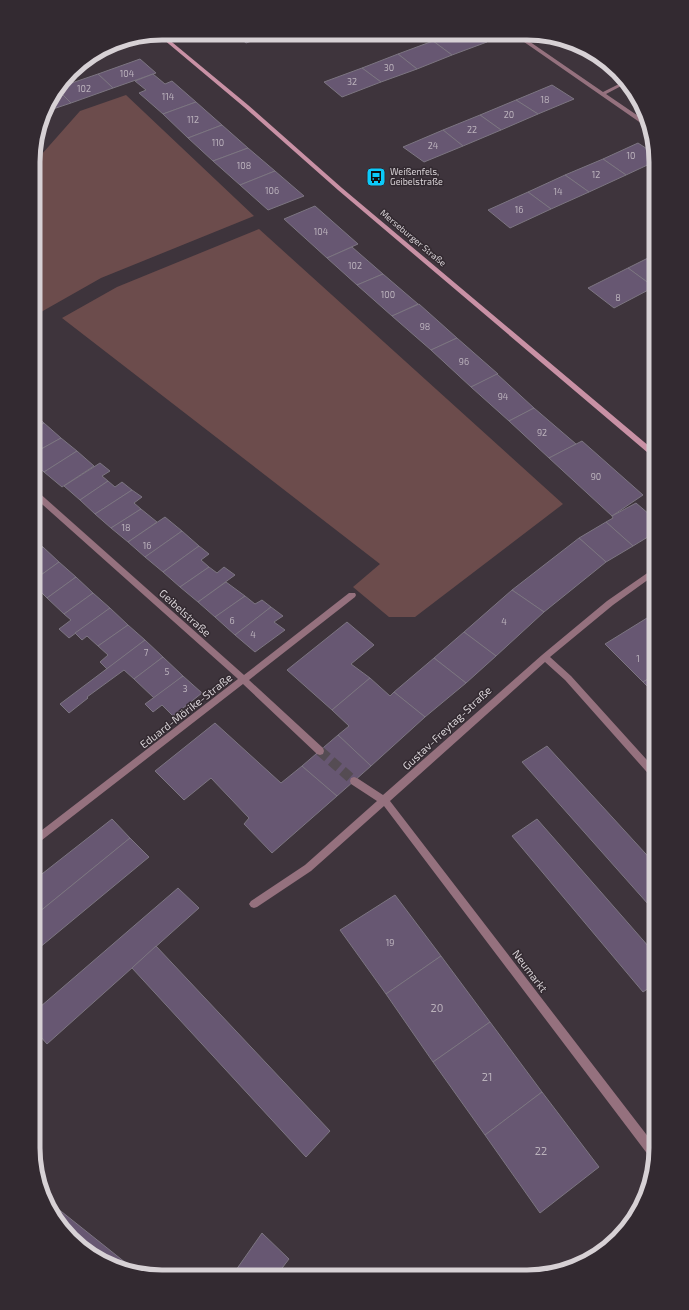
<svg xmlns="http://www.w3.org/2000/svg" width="689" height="1310" font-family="'Exo 2',sans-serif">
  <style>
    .green { fill: #6c4c4c }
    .building { fill: #675772; stroke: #7c7581 }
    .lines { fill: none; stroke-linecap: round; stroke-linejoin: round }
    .minor-tunnel { stroke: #554c53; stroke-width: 10; stroke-dasharray: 10 5; stroke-linecap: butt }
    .minor { fill: #95717e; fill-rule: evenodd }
    .secondary { fill: #c991a5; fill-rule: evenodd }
    .labels { text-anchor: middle; stroke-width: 3; stroke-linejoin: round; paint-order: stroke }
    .number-label { font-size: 9px; fill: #bbb2bc }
    .far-poi-label { font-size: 9px; fill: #d7d1d5; stroke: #332a31; text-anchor: start }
    .far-street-label { font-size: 9px; fill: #d7d1d5; stroke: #332a31 }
    .street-label { font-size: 11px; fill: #d7d1d5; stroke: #332a31 }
    .near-number-label { font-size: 11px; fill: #bbb2bc }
    .rim { fill: none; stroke: #d7d1d5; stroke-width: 5 }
  </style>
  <rect width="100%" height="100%" fill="#3e343c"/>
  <!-- green -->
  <g class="green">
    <polygon points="126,95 254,216 101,278 34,316 34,163 80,111"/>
    <polygon points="259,229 563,504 415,617 389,617 353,587 380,564 62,318 117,287"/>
  </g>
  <!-- building -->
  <g class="building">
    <polygon points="234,33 271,34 246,43"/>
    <polygon points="451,35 477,35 487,42 452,55 433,41"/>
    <polygon points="433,41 452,55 417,69 398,54"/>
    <polygon points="398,54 417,69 381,82 362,68"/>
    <polygon points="140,59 156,73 113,88 98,74"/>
    <polygon points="362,68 381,82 342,97 324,82"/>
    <polygon points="98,74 113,88 71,103 58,90 60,87"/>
    <polygon points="153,74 165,84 172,81 196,102 163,114 139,93 146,90 135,81"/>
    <polygon points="552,85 574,99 538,114 516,100"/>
    <polygon points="58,90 71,103 44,112 46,105"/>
    <polygon points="516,100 538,114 501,130 480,115"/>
    <polygon points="196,102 222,125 188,138 163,114"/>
    <polygon points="480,115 501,130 463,146 443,130"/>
    <polygon points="222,125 248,148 213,161 188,138"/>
    <polygon points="443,130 463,146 424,162 403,147"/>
    <polygon points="638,143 655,154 656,161 626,175 603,159"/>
    <polygon points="248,148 275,171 240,185 213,161"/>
    <polygon points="603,159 626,175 589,192 565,175"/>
    <polygon points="275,171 304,196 268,210 240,185"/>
    <polygon points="565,175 589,192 551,209 528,192"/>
    <polygon points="528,192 551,209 510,228 488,210"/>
    <polygon points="315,206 358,244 327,258 284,219"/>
    <polygon points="352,247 383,274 357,285 327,258"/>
    <polygon points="656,254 656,286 654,287 628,268"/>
    <polygon points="628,268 654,287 614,308 588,288"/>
    <polygon points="383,274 418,304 392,316 357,285"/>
    <polygon points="419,304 457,338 431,350 392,316"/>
    <polygon points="457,338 498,374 471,387 431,350"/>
    <polygon points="497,374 534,408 509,421 471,387"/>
    <polygon points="534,408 576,444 549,458 509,421"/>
    <polygon points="34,414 44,423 34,429"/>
    <polygon points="44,423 61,438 34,453 34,429"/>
    <polygon points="61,438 77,451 44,472 34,463 34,453"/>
    <polygon points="582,441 643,495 612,516 549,458"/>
    <polygon points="77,451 94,466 62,487 44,472"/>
    <polygon points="100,463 110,471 102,476 108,481 80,500 64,486"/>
    <polygon points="108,481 115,487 122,482 132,490 95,514 80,500"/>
    <polygon points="132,490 142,497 134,503 141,509 111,528 95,514"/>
    <polygon points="636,503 656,520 656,532 633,546 606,522 613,518 612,516"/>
    <polygon points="141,509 157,522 128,542 111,528"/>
    <polygon points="165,517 182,531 145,557 128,542"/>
    <polygon points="606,522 633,546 606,562 579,538"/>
    <polygon points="182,531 199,546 163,572 145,557"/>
    <polygon points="34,538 43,547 34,553"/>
    <polygon points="579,538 606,562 544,612 512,590"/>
    <polygon points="199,546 209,554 201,560 209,567 180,587 163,572"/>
    <polygon points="43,547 59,562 34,580 34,553"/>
    <polygon points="59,562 76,577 47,598 34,585 34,580"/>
    <polygon points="209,567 217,573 224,567 235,575 198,602 180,587"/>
    <polygon points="76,577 93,593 64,614 47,598"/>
    <polygon points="226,582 245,596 215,617 198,602"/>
    <polygon points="512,590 544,612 496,656 464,632"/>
    <polygon points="93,593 110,608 69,638 59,629 71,620 64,614"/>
    <polygon points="245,596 255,604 262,600 271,607 235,635 215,617"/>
    <polygon points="271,607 283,616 274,622 285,630 255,652 235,635"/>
    <polygon points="110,608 128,625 98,646 87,636 82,640 75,633"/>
    <polygon points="647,618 656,627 656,674 643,682 605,644"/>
    <polygon points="347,622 374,645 351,664 370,678 332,710 287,670"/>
    <polygon points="128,625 145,640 107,669 100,662 108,655 98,646"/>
    <polygon points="464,632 496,656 466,683 434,658"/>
    <polygon points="145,640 163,657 134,679 124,670 87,697 88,698 69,713 60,704"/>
    <polygon points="163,657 183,676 154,698 134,679"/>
    <polygon points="434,658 466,683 425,717 394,692"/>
    <polygon points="656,674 656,695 643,682"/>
    <polygon points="183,676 202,693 173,716 162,705 153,712 145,704"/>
    <polygon points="370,678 390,696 394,692 425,717 371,766 338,735 349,726 332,710"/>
    <polygon points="215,723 281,783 302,766 337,796 272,853 244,824 249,818 211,778 184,800 155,771"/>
    <polygon points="338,735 371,766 337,796 302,766"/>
    <polygon points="547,746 656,865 656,913 522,762"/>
    <polygon points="112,819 130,838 33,917 33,881"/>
    <polygon points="537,819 656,955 656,983 643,992 512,836"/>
    <polygon points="130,838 149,857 33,953 33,917"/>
    <polygon points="178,888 199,908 47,1044 33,1028 33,1013"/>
    <polygon points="395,895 441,956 386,994 340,930"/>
    <polygon points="156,946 330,1131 306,1157 132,968"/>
    <polygon points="441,956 490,1022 433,1062 386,994"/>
    <polygon points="490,1022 542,1092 485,1135 433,1062"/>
    <polygon points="542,1092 599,1167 540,1213 485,1135"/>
    <polygon points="52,1204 126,1263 122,1269 105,1264 77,1245 51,1206"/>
    <polygon points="262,1233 289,1259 276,1276 244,1276 236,1270"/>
    <polygon points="126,1263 140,1274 122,1269"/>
  </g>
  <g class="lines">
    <!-- minor-tunnel -->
    <polyline class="minor-tunnel" points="320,751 354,781"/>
    <!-- minor -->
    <g class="minor">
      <polygon points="514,35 520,35 603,92 623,82 625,84 606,94 650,124 651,129 648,128"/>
      <polygon points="34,490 37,491 244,675 349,593 355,593 356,595 355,597 249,680 323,748 324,751 323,754 320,755 317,754 243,684 33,847 33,837 238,679 34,497"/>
      <polygon points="656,567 656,574 613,605 550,657 571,676 656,770 656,780 653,779 565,680 545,662 390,801 656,1147 655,1161 652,1160 384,806 311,871 257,907 254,908 251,907 249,904 251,901 305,865 377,801 351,784 350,781 351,778 354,777 357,778 383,795 542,655 607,601"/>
    </g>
    <!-- secondary -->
    <polygon class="secondary" points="161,33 248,105 342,188 656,452 656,459 654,458 338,190 244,107 157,34"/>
  </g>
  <!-- icons -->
  <defs>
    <g id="bus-square" transform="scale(1)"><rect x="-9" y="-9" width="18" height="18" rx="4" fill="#0bcafa" stroke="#332a31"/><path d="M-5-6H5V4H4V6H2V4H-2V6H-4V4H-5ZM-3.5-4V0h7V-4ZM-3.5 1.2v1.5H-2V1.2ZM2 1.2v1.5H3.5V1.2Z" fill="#111"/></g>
  </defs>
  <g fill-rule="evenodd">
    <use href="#bus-square" x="376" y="177"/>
  </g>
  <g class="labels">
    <!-- number labels -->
    <g class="number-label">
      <text x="389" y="71">30</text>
      <text x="127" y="77">104</text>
      <text x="352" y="85">32</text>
      <text x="84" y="92">102</text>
      <text x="168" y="100">114</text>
      <text x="545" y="103">18</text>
      <text x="509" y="118">20</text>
      <text x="193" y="123">112</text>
      <text x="472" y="133">22</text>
      <text x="218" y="146">110</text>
      <text x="433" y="149">24</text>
      <text x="631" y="159">10</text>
      <text x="244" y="169">108</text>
      <text x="596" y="178">12</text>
      <text x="272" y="194">106</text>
      <text x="558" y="195">14</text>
      <text x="519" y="213">16</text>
      <text x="321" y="235">104</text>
      <text x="355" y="269">102</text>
      <text x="388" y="298">100</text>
      <text x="618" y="301">8</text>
      <text x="425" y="330">98</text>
      <text x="464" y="365">96</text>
      <text x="503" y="400">94</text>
      <text x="542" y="436">92</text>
      <text x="596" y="480">90</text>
      <text x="126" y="531">18</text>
      <text x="147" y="549">16</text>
      <text x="232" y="624">6</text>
      <text x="504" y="625">4</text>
      <text x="253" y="638">4</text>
      <text x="146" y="656">7</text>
      <text x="638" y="662">1</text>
      <text x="167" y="675">5</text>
      <text x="185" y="692">3</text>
      <text x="390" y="946">19</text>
    </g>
    <!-- far-poi labels -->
    <g class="far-poi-label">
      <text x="390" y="175">Weißenfels,<tspan x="390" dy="10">Geibelstraße</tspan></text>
    </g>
    <!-- far-street labels -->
    <g class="far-street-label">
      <text transform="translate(413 238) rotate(40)" y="3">Merseburger Straße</text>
    </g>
    <!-- street labels -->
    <g class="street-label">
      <text transform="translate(185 613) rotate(42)" y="4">Geibelstraße</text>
      <text transform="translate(186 711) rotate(-38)" y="4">Eduard-Mörike-Straße</text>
      <text transform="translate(447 728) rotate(-43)" y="4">Gustav-Freytag-Straße</text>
      <text transform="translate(530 971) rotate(53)" y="4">Neumarkt</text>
    </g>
    <!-- near-number labels -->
    <g class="near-number-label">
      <text x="437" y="1012">20</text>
      <text x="487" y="1081">21</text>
      <text x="541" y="1155">22</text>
    </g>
  </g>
  <!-- crop -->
  <path d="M0 0H689V1310H0ZM162 40H527A122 122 0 0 1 649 162V1148A122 122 0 0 1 527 1270H162A122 122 0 0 1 40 1148V162A122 122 0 0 1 162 40Z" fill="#332a31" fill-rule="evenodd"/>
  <path class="rim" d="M162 40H527A122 122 0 0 1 649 162V1148A122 122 0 0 1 527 1270H162A122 122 0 0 1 40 1148V162A122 122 0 0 1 162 40Z"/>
</svg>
